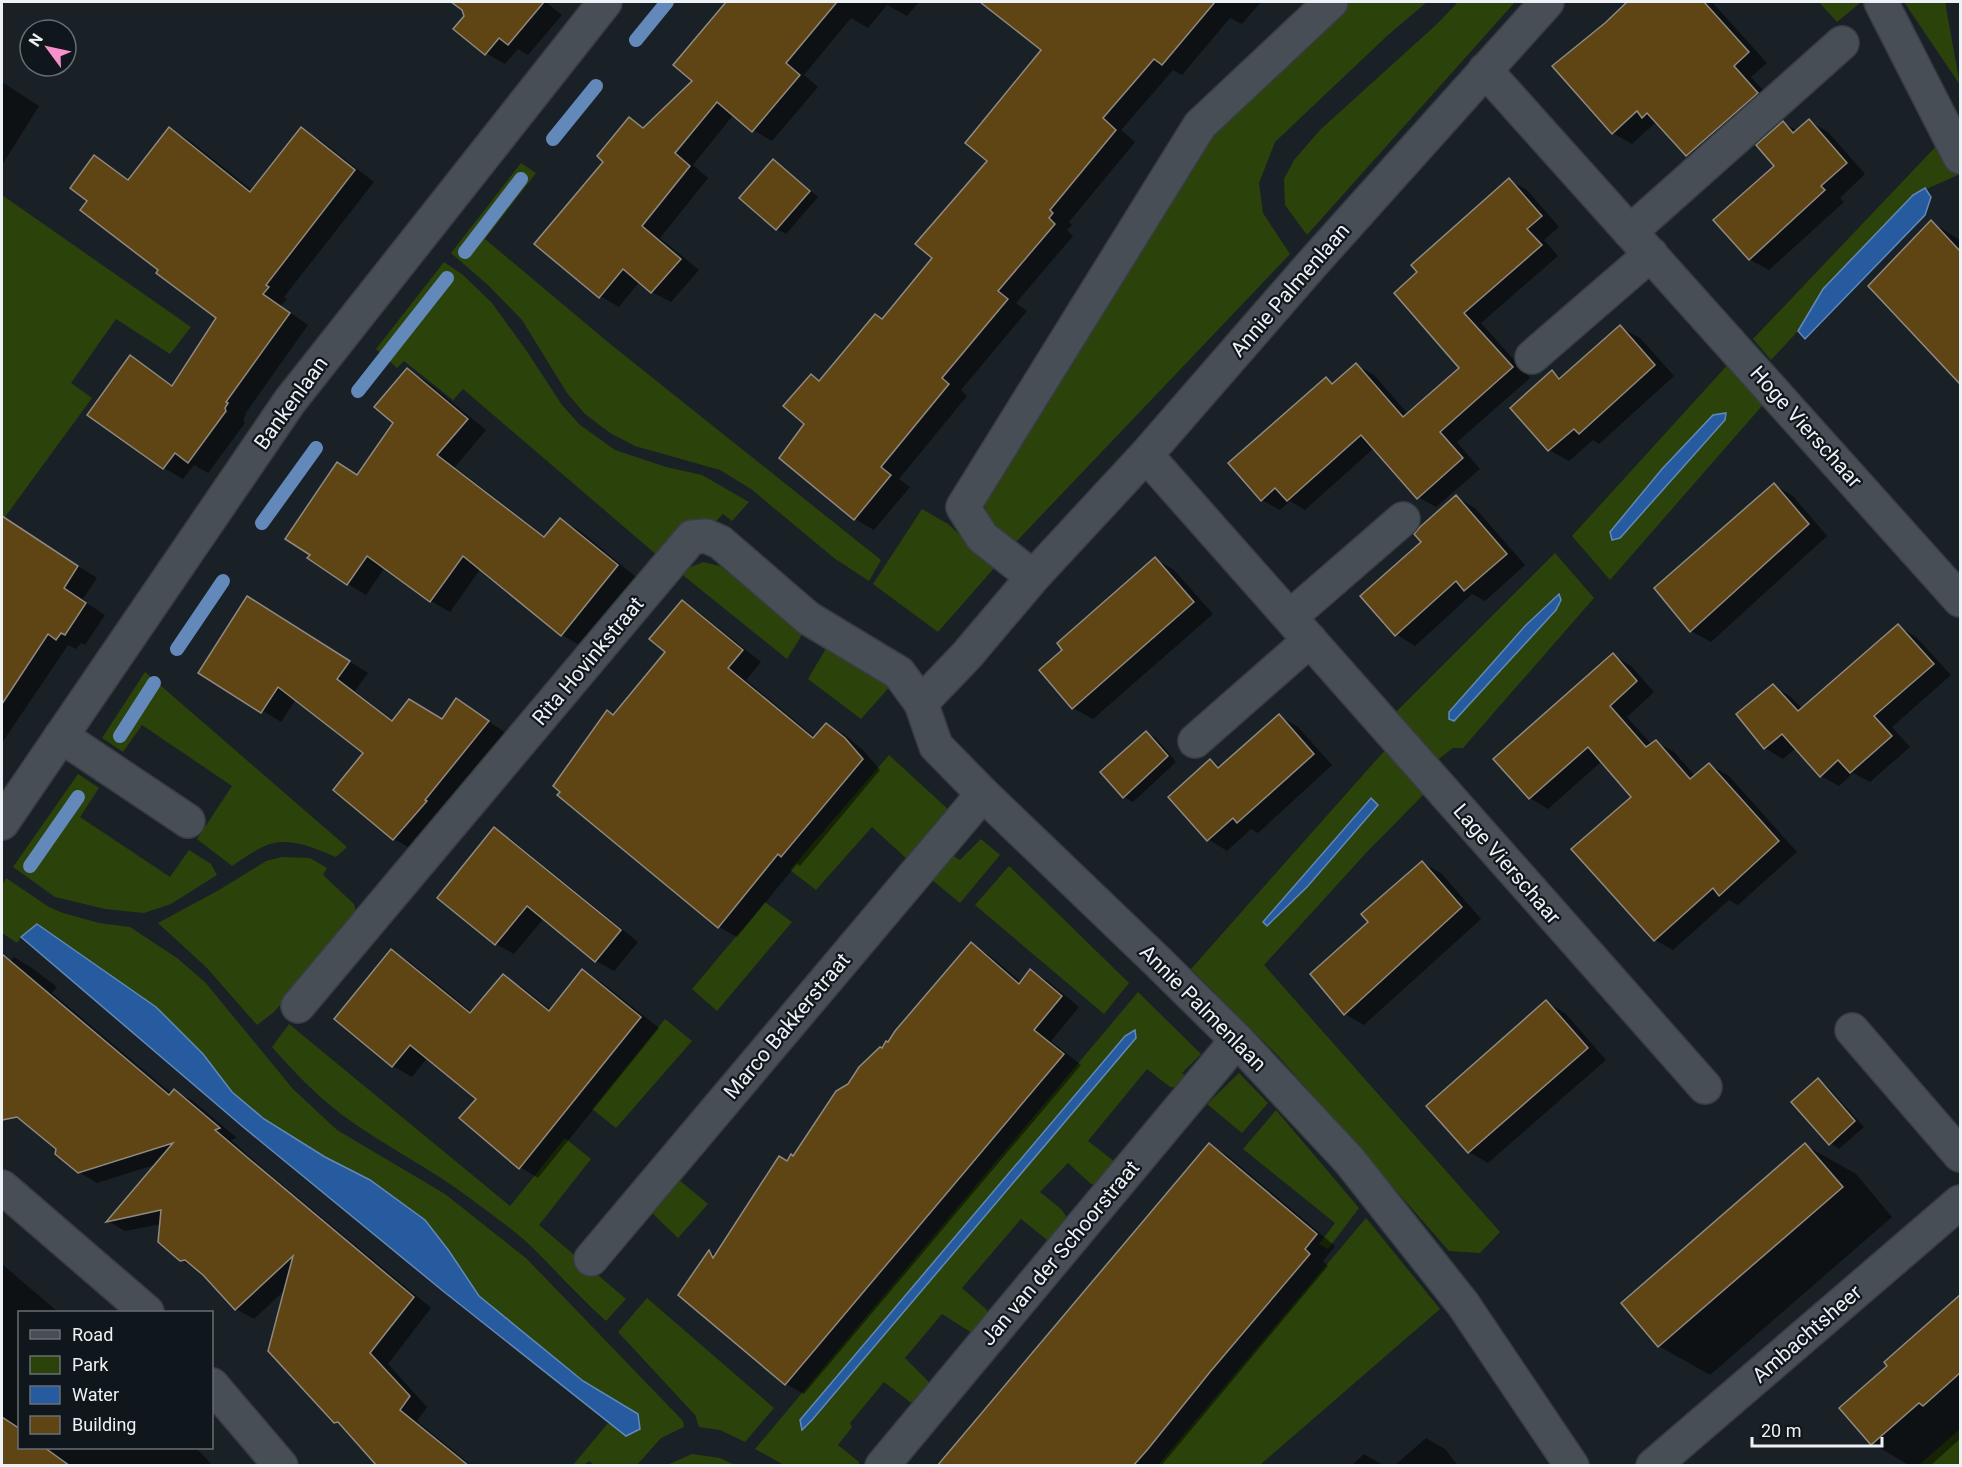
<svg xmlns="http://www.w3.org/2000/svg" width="1962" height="1467" font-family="Roboto,sans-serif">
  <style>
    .green { fill: #2b430a; fill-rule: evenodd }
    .water { fill: #265c9f; stroke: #6289b9; stroke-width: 1.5 }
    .shadow { fill: #0007 }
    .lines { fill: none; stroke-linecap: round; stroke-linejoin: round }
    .stream { stroke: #6289b9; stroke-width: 14 }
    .building { fill: #604514; stroke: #8f8981; stroke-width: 1.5 }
    .minor-casing { stroke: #383d42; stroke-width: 36 }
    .minor { stroke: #474e55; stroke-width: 33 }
    .labels { text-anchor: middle; stroke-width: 4.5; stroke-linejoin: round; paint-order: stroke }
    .street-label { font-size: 21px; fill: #edf2f6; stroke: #10171c }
  </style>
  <rect width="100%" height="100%" fill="#192026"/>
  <!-- green -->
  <g class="green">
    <polygon points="1347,2 1427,2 1388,35 1275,142 1259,183 1263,213 1290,254 1015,543 987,517 982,490 1219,119"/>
    <polygon points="1458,2 1515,2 1307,235 1285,205 1284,179 1294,160 1320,130 1437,24"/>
    <polygon points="1819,2 1861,2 1837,22"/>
    <polygon points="1904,2 1945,2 1960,85"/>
    <polygon points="1942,140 1958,175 1913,195 1823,289 1798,331 1771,360 1753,339"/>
    <polygon points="521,163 536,173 485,239 609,343 881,560 869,581 834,558 751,489 720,470 635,446 610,433 585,414 567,393 522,320 488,285 451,253"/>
    <polygon points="2,195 191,327 170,354 116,319 71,383 92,398 2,521"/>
    <path d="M444,262L463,275L492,303L526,350L562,405L580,425L615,450L666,467L702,475L749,502L732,521L723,514L715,522C683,513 675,534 658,556L463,389L453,400L404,361L397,368L376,349Z"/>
    <polygon points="1732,360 1768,399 1610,580 1572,536"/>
    <polygon points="922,509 948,524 995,567 938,632 873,584"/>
    <path d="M1555,553L1594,598L1463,748H1453L1436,761L1393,715ZM1559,595L1555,610L1455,720L1450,719L1449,712L1525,626Z"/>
    <polygon points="703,562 720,566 805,630 787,659 679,572"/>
    <polygon points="828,645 893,683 861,719 808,679"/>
    <path d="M145,672L347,847L336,857C317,849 291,837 270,844C256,849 244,858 232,866L197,839L232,786L142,725L123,752L102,738Z"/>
    <path d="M1386,749L1426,792L1366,853L1264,965L1500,1232L1480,1253L1449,1251L1278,1056L1191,969ZM1370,798L1378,805L1307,887L1268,926L1263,922Z"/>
    <polygon points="889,755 951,812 907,859 872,827 816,890 790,870"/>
    <polygon points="78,774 99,788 80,817 170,877 189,850 211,864 217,875 171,904 144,913 105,909 55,897 13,867"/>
    <polygon points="981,839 1000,855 960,903 932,880 952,855 960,860"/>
    <polygon points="282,857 310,858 327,868 323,875 354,904 357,916 274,1012 257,1025 206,967 158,923 219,890 266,861"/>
    <polygon points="1009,866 1129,983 1104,1014 975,905"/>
    <polygon points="6,878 49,907 63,913 99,923 130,927 177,958 205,982 293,1089 337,1130 445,1194 527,1259 683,1421 684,1427 661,1438 637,1465 594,1465 589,1461 584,1465 573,1465 609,1422 626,1436 638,1414 583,1381 479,1296 449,1251 425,1220 370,1180 325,1157 264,1119 232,1092 203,1054 21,937 17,943 2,933 2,885"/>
    <polygon points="765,902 792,922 717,1011 692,989"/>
    <path d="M1138,992L1201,1054L1182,1073L1188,1078L1178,1088L1170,1087L1147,1069L1088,1141L1115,1162L1100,1186L1091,1184L1068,1163L1040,1192L1061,1209L1066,1216L1054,1238L1047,1240L1021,1219L962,1288L987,1310L988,1316L972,1333L942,1314L905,1358L928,1381L929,1388L916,1404L910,1402L884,1382L850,1423L852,1427L838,1445L859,1462V1465H784L755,1449ZM1135,1031L802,1429L800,1420L1125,1037Z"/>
    <polygon points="665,1019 692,1041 616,1128 592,1109"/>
    <path d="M289,1024L510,1206L565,1138L591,1159L539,1225L626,1299L606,1321C581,1299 559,1274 535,1250C516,1231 492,1215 471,1199C429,1167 382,1145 341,1114C315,1094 293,1071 272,1047Z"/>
    <polygon points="1239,1073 1268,1103 1242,1133 1207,1104"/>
    <polygon points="1276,1110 1359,1208 1328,1249 1319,1244 1335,1223 1243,1149"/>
    <polygon points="678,1179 708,1204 678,1238 651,1212"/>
    <polygon points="1366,1218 1440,1309 1260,1465 1158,1465"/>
    <polygon points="647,1298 774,1408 745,1442 720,1430 699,1427 695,1415 618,1332"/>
    <polygon points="1960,1429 1960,1465 1919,1465"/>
    <polygon points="692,1454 720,1458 735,1465 667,1465"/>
  </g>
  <!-- water -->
  <g class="water">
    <polygon points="1925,188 1931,197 1925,215 1805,339 1798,331 1823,289 1913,195"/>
    <polygon points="1726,413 1725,420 1620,538 1612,540 1610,532 1662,469 1713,415"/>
    <polygon points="1559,594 1561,600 1556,610 1454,721 1449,719 1449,712 1525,626"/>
    <polygon points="1371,798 1378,805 1307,887 1267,926 1263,922"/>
    <polygon points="37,924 156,1007 203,1054 232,1092 264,1119 325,1157 370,1180 425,1220 449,1251 479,1296 583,1381 638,1414 640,1429 626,1436 443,1291 242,1126 21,937"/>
    <polygon points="1135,1030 1136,1038 812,1420 802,1430 800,1420 1125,1036"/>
  </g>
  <!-- shadow -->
  <g class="shadow">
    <polygon points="462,2 546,2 562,15 528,55 518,49 505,64 486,53 469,12"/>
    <polygon points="757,2 919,2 907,16 887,5 868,28 851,18 804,75 818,87 772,141 753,130 734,114 693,165 708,178 660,238 699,270 671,302 652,292 640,281 619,307 600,296 605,162 630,119 645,128 694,81 723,34"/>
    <polygon points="984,2 1261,2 1242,24 1230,18 1182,75 1173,70 1121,130 1135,142 1069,222 1072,225 1067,230 1073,236 1016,303 1027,311 961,390 967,396 899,479 910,487 874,530 855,519 806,424 811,376 821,381 883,320 934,258 989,161 1043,50"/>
    <polygon points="1629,2 1712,2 1767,63 1751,77 1776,104 1706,165 1687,154 1662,127 1655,123 1632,144 1613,133 1606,24"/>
    <polygon points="2,82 39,106 2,165"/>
    <polygon points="1809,121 1828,132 1865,174 1840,198 1844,202 1769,270 1749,259 1776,166 1783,123 1798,131"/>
    <polygon points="170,129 189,140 253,191 301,129 320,140 374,182 284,297 287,299 281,306 308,325 245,414 246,415 243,420 245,423 208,473 194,465 183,479 164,468 130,357 174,386 219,317 160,269 89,201 94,157 130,180"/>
    <polygon points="773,161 782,166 818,197 786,234 777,229 741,198"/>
    <polygon points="1509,180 1527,190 1559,227 1544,240 1558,256 1481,323 1530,378 1457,442 1480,469 1436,507 1418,497 1374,448 1305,510 1290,501 1280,510 1262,500 1326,379 1334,384 1356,365 1374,375 1408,414 1461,368 1419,272"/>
    <polygon points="1931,222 1960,240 1960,376 1949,369"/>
    <polygon points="1620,327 1640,338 1674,376 1599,444 1593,440 1569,461 1549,450 1512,408 1552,372 1562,378"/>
    <polygon points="407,370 426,381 486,430 455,467 546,537 560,520 579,530 636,577 581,646 562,635 481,568 450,612 431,601 385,567 366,595 348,584 358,476 395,423"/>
    <polygon points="1774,485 1793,496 1827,536 1711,642 1691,631 1656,588"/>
    <polygon points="1456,497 1475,508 1525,565 1485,601 1472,594 1415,646 1396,634 1423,542"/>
    <polygon points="6,521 97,578 82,600 105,615 85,645 81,643 76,649 68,645 2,743 2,528"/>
    <polygon points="1155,559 1174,570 1213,614 1093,719 1073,708 1041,671 1064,650"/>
    <polygon points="682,602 700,613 761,662 746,680 816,738 827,725 845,735 863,750 880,770 800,866 797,864 737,937 719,927 614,716 667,652"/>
    <polygon points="266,609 368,673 355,691 394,721 443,721 456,700 506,733 413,850 394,839 335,790 366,753 296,699 281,722 200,672"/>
    <polygon points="1898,626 1916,637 1951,675 1892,727 1910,747 1870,782 1853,773 1839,786 1821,776 1796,748 1783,759 1765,748 1738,714 1773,686 1791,697 1803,709"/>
    <polygon points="1613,655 1631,666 1654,692 1627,717 1652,745 1656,742 1674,752 1696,777 1709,765 1728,775 1797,852 1738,905 1729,900 1673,950 1655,940 1633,797 1602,761 1548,809 1530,798 1495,759"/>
    <polygon points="1279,716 1298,727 1332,765 1258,833 1251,829 1227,851 1208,839 1211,761 1221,767"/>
    <polygon points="1146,733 1156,738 1176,762 1133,802 1124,797 1102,772"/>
    <polygon points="494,829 512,840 638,942 614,971 596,961 544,918 514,954 496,944 439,898"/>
    <polygon points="1422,862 1442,874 1481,919 1364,1025 1345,1014 1370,922"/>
    <polygon points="971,944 989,955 1022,983 1030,971 1048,981 1079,1007 1051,1041 1081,1065 804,1394 786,1384 680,1295 710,1252 717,1256 786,1162 794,1158 849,1086 889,1044"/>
    <polygon points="392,951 410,962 472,1012 503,976 522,987 551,1010 582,971 601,982 659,1028 538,1178 520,1167 478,1098 428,1057 412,1077 393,1066 336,1019"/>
    <polygon points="14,957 32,968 57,987 52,993 172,1094 175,1091 193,1101 237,1138 231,1140 266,1171 431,1308 388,1364 427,1407 417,1421 472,1466 384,1466 345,1427 335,1421 285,1290 254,1319 236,1309 199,1271 181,1260 161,1224 125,1231 108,1221 157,1164 97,1183 79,1172 57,1149 32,1127 13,1116 2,1107 2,971"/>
    <polygon points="1546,1002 1565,1013 1606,1060 1488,1163 1469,1152 1428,1107"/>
    <polygon points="1818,1080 1827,1086 1864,1127 1839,1149 1830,1143"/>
    <polygon points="1210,1145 1228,1156 1335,1246 1323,1261 1328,1266 1161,1466 940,1466"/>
    <polygon points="1805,1145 1856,1174 1892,1217 1710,1375 1659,1346"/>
    <polygon points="2,1264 58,1312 20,1312 20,1448 196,1448 213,1466 42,1466 2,1438"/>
    <polygon points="1960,1297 1960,1439 1930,1466 1910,1466 1872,1443 1889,1366 1886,1363"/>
    <polygon points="1426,1438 1445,1449 1458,1466 1394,1466"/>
    <polygon points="1364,1454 1383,1465 1384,1466 1351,1466"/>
  </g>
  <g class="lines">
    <!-- stream -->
    <g class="stream">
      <polyline points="636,40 667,2"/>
      <polyline points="553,139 596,86"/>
      <polyline points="465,252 521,179"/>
      <polyline points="358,391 447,278"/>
      <polyline points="262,523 316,448"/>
      <polyline points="177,649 223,581"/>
      <polyline points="120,736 154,683"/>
      <polyline points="30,866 78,797"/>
    </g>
  </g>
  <!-- building -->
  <g class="building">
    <polygon points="451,2 544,2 508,45 499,38 485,55 453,29 464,16 462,10"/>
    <polygon points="726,2 837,2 786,63 800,75 752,132 717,102 675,153 690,166 642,226 681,259 651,293 623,269 599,298 534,244 603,162 597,156 629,117 643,128 692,81 673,65"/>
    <polygon points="980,2 1215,2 1162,65 1154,59 1103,118 1116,130 1050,210 1053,213 1049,218 1055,224 998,291 1008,299 942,378 949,384 881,467 891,475 854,520 779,458 804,424 783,406 811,374 819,381 875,314 882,319 932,258 915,244 987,161 965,143 1041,50"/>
    <polygon points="1627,2 1704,2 1749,52 1734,66 1758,93 1686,156 1647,113 1642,118 1637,111 1612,134 1552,66 1605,23"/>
    <polygon points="1809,119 1847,163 1821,186 1825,190 1749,260 1713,220 1774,166 1756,145 1783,121 1793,133"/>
    <polygon points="169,127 250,192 301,127 355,170 266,285 269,287 263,294 290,313 226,402 228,403 225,408 226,411 188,463 175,453 163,469 87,415 130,355 172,386 216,318 156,273 158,270 80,210 87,201 70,188 94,155 128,180"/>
    <polygon points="773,159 810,191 776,230 739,198"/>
    <polygon points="1509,178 1542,216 1527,229 1542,245 1464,313 1513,367 1440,432 1463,458 1417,499 1361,435 1287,501 1275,488 1261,501 1228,463 1326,377 1332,384 1356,363 1403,417 1459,368 1394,293 1417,272 1411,265"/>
    <polygon points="1931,220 1960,251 1960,384 1868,286"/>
    <polygon points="1620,325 1655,365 1579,434 1574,429 1548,451 1510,408 1552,370 1559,379"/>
    <polygon points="407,368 468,419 437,455 544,537 560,518 618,565 561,636 463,556 430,602 367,556 347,585 307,558 310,555 285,539 337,462 357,475 393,423 374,407"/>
    <polygon points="1774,483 1809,524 1690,632 1654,588"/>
    <polygon points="1456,495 1507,554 1464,591 1456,581 1395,636 1360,596 1421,542 1414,534 1420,527"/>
    <polygon points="2,516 78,566 64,588 86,603 65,635 61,633 56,640 48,634 2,704"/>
    <polygon points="1155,557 1194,602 1072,709 1039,670 1062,650 1057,643"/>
    <polygon points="247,596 350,661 337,679 392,721 409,699 442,719 456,698 489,721 425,800 427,801 393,840 333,790 363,753 278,687 261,713 198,673"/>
    <polygon points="682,600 743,650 728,668 813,738 826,723 845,738 863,759 781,857 778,854 718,928 557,795 560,792 553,786 607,710 613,715 665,652 649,639"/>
    <polygon points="1898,624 1934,664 1874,716 1892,736 1850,773 1838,760 1820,777 1782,734 1764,749 1736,714 1773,684 1798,711"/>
    <polygon points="1613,653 1637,681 1610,706 1646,747 1656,740 1690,779 1709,763 1779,841 1719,896 1713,888 1654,941 1571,849 1631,797 1588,747 1529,799 1493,759"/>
    <polygon points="1279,714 1314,754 1237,823 1233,818 1207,841 1168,797 1210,759 1218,768"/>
    <polygon points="1146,731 1168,756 1123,798 1100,772"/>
    <polygon points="494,827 621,930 595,962 527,906 495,945 437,898"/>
    <polygon points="1422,861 1462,907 1344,1015 1310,974 1368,922 1361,914"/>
    <polygon points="971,942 1019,984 1030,969 1062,996 1034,1030 1064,1054 785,1385 678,1295 709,1250 713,1258 779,1156 787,1161 791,1154 793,1156 836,1091 848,1084 859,1067 880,1047 882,1048 886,1041 888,1042 895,1031"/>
    <polygon points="391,949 470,1013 503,974 549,1011 582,969 641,1017 519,1169 459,1118 476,1099 410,1045 392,1067 334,1019"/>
    <polygon points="2,954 169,1095 174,1089 220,1128 215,1130 248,1158 414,1297 370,1353 410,1396 400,1410 469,1466 377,1466 338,1422 334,1423 268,1351 293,1256 235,1310 203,1275 185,1260 180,1261 158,1242 161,1210 106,1222 173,1143 78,1173 55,1154 56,1149 17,1117 2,1120"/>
    <polygon points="1546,1000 1588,1048 1468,1153 1426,1106"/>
    <polygon points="1818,1078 1855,1121 1829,1145 1791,1102"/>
    <polygon points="1209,1143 1317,1234 1305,1249 1310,1254 1210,1372 1148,1449 1133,1466 937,1466"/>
    <polygon points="1805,1143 1843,1187 1658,1347 1621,1303"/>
    <polygon points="1960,1295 1960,1373 1923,1406 1919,1403 1871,1445 1839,1408 1887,1366 1884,1362"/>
    <polygon points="2,1417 20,1429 20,1448 45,1448 70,1466 2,1466"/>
  </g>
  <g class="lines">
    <!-- minor casing -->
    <g class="minor-casing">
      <g id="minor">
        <polyline points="1547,2 1312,264 1146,455 1033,577 967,655 921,703 936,746 983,794 1157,961 1237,1040 1349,1160 1463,1304 1572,1466"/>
        <polyline points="1881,2 1960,157"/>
        <polyline points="1485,70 1960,600"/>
        <polyline points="1630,232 1842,43"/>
        <polyline points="1532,357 1651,254"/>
        <polyline points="1146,455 1705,1087"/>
        <polyline points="1033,577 982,537 963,507 1200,125 1331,2"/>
        <polyline points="1290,617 1403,519"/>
        <polyline points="61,736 188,821"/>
        <polyline points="1195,741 1310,640"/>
        <polyline points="2,823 290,401 605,2"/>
        <polyline points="298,1006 692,537 706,536 720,542 808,618 899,673 921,703"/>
        <polyline points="1852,1030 1960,1155"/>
        <polyline points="2,1187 147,1312"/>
        <polyline points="591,1259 983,794"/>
        <polyline points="212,1385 281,1466"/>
        <polyline points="882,1466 1237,1040"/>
        <polyline points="1653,1466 1960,1202"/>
      </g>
    </g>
    <!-- minor -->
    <use href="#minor" class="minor"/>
  </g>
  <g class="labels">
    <!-- street labels -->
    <g class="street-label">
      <text transform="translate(1290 290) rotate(-49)" y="7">Annie Palmenlaan</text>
      <text transform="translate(291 403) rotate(-54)" y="7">Bankenlaan</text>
      <text transform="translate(1806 427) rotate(48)" y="7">Hoge Vierschaar</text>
      <text transform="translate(588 661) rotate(-50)" y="7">Rita Hovinkstraat</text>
      <text transform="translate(1507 864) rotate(49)" y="7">Lage Vierschaar</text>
      <text transform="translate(1203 1008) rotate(45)" y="7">Annie Palmenlaan</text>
      <text transform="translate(787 1026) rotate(-50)" y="7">Marco Bakkerstraat</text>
      <text transform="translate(1060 1253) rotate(-50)" y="7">Jan van der Schoorstraat</text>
      <text transform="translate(1807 1334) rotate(-41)" y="7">Ambachtsheer</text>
    </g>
  </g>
  <!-- border -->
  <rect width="1962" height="1467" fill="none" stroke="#edf2f6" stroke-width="6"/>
  <!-- legend -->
  <rect x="18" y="1311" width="195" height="138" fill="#10171c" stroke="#686f73" stroke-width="1.5"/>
  <rect x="30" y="1330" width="30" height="9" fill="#474e55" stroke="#686f73" stroke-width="1.5"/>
  <text x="72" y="1341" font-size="18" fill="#edf2f6">Road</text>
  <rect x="30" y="1356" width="30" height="18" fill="#2b430a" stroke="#686f73" stroke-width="1.5"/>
  <text x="72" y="1371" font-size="18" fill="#edf2f6">Park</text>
  <rect x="30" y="1386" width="30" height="18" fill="#265c9f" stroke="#686f73" stroke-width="1.5"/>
  <text x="72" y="1401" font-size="18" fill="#edf2f6">Water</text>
  <rect x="30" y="1416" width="30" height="18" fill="#604514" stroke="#686f73" stroke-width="1.5"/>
  <text x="72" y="1431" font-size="18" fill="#edf2f6">Building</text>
  <!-- north arrow -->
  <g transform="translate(48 48) rotate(303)"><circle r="28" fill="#10171c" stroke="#686f73" stroke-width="1.5"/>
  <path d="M0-4.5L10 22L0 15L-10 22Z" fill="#f890cb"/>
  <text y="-9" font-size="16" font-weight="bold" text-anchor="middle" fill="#edf2f6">N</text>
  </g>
  <!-- scale -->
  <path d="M1752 1437v9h130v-9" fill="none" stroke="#edf2f6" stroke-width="3"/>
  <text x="1761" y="1437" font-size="18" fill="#edf2f6" stroke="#10171c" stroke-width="4.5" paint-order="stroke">20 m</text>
</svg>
